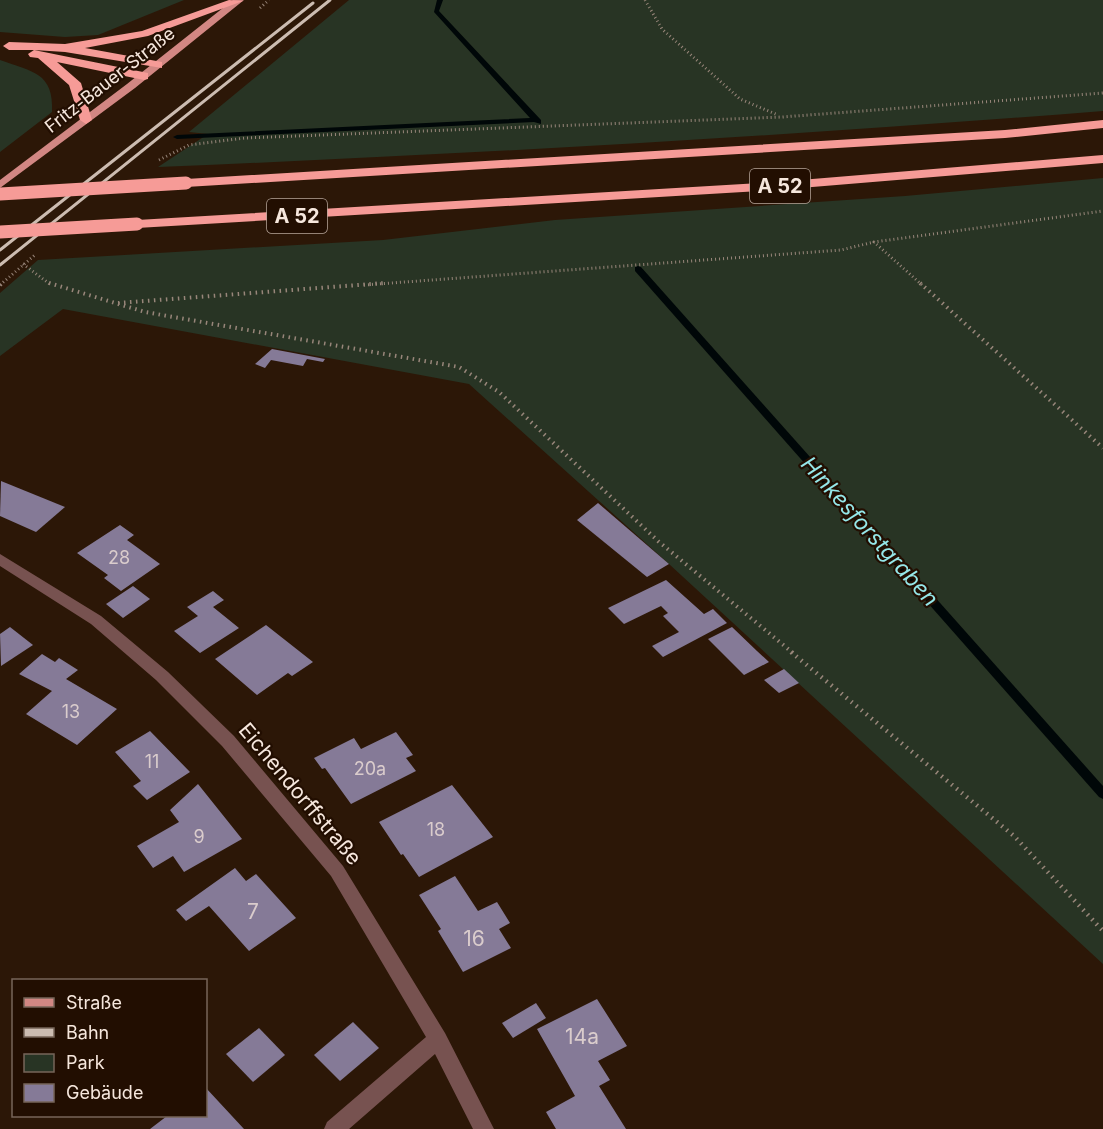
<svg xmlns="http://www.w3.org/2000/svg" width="1103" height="1129" font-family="Inter,sans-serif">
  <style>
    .green { fill: #283424 }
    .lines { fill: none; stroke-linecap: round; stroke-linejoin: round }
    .stream { fill: #000708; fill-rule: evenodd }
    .building { fill: #857a97 }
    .path-far2 { stroke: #98867a; stroke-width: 3; stroke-dasharray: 1 3; stroke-linecap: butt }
    .path-far1 { stroke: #98867a; stroke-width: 4; stroke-dasharray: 1.5 4.5; stroke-linecap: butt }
    .path { stroke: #98867a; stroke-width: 4.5; stroke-dasharray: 1.5 5; stroke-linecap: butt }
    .minor { fill: #775250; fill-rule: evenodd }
    .major { fill: #d28783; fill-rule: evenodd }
    .highway { fill: #f69b97; fill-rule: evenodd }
    .rail { stroke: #ccbcb1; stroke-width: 3 }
    .highway-bridge { stroke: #f69b97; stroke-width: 13 }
    .labels { text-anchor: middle; stroke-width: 4.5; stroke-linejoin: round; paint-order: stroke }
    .far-street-label { font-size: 18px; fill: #f6e7dd; stroke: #220e01 }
    .number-label { font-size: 18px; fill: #dacccc }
    .shield { fill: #220e01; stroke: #b6a69b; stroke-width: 1.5 }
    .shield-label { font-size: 20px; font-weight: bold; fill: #f6e7dd }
    .street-label { font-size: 21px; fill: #f6e7dd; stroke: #220e01 }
    .near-number-label { font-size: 21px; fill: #dacccc }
    .water-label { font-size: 22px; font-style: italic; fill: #95e7e9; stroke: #220e01 }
  </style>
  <rect width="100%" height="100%" fill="#2c1707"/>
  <!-- green -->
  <g class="green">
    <polygon points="0,0 184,0 98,35 65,37 0,32"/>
    <path d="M349,0H1103V111C788,136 473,154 158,167L208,134L189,132Z"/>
    <path d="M0,60C32,72 54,72 52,112L0,152Z"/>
    <polygon points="1103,178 1103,964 669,564 469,384 63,309 0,356 0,293 38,260 383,240 555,220 905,196"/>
  </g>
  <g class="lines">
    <!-- stream -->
    <g class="stream">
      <polygon points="437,0 443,0 439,11 541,120 541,124 534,122 177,139 173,137 177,135 530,118 434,12"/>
      <polygon points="638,266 641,267 1103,786 1103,799 1099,797 635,271 635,267"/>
    </g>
  </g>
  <!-- building -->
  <g class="building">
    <polygon points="272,349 325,359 323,362 307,359 303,366 271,360 265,368 255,364"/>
    <polygon points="1,481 65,507 36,532 0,516"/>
    <polygon points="598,503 669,564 647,577 577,520"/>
    <polygon points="120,525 134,535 127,540 160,564 121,591 104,578 108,575 77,553"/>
    <polygon points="666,580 704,614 713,609 727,623 663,657 652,646 679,632 663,616 668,613 661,606 624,624 608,608"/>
    <polygon points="133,586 150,599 123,618 106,604"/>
    <polygon points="213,591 224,600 213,607 239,628 200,653 174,631 198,616 187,607"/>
    <polygon points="266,625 313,662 292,676 288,673 257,695 215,659"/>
    <polygon points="10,627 33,645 1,666 0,634"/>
    <polygon points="732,627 757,651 769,662 744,675 708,639"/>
    <polygon points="42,654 55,662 59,658 78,670 66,679 117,709 77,745 26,714 52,691 19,674"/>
    <polygon points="784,669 799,683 779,693 764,680"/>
    <polygon points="150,731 190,772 147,800 133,786 141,781 115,752"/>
    <polygon points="396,732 413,755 406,758 416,771 351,804 325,768 322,769 314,758 354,738 361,749"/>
    <polygon points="198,784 242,839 184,872 173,856 153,868 137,846 179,822 170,810"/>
    <polygon points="452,785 493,837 419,877 403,854 401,855 379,822"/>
    <polygon points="235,868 246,881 256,874 296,918 249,951 209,906 186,921 176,910"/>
    <polygon points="455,876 478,911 497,902 510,923 499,929 511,948 463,972 438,931 441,929 419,895"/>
    <polygon points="597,999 627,1046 598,1061 610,1080 599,1086 626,1129 556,1129 546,1112 575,1096 537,1029"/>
    <polygon points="536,1003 546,1018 513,1038 502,1023"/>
    <polygon points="353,1022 379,1048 340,1081 314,1055"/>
    <polygon points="259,1028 285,1055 253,1082 226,1054"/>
    <polygon points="206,1088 244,1129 150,1129 167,1116 206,1116"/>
  </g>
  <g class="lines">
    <!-- path-far2 -->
    <g class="path-far2">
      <polyline points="645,0 662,29 740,99 778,115"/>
      <polyline points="260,8 269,0"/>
      <polyline points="159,160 189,145 245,138 782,117 1103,93"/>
      <polyline points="23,264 51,285"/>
      <polyline points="0,285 36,254"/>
      <polyline points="364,285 841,250 874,242"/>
      <polyline points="922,285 874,242 1103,211"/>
    </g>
    <!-- path-far1 -->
    <g class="path-far1">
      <polyline points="49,283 145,312 459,367 499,392 658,541 793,653"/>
      <polyline points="920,283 1103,448"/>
      <polyline points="0,285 2,283"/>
      <polyline points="118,303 385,283"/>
    </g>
    <!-- path -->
    <polyline class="path" points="791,652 1014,836 1103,931"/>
    <!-- minor -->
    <polygon class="minor" points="0,554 101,616 168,672 234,736 343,866 445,1033 494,1129 473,1129 435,1054 349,1129 324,1129 327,1122 426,1037 331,876 222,746 156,680 91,624 0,566"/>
    <!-- major -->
    <polygon class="major" points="233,0 244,0 135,88 0,188 0,180 127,84"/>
    <!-- highway -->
    <g class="highway">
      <polygon points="229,0 243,1 148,36 85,48 162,62 162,68 65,52 34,50 148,73 148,79 144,80 57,62 81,83 92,120 86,124 80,120 69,85 38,58 30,57 28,54 34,50 9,50 3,46 9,42 65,44 142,31"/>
      <polygon points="1103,120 1103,128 1005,138 186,187 179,183 186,179 1005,130"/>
      <polygon points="1103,155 1103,163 776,190 137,228 130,224 137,220 776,182"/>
    </g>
    <!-- rail -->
    <g class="rail">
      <polyline points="0,250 313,3"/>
      <polyline points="0,265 330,0"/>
    </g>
    <!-- highway-bridge -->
    <g class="highway-bridge">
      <polyline points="0,194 186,183"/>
      <polyline points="0,232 137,224"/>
    </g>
  </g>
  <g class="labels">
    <!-- far-street labels -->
    <g class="far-street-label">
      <text transform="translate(110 80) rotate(-38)" y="6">Fritz-Bauer-Straße</text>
    </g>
    <!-- number labels -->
    <g class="number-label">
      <text x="119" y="564">28</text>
      <text x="71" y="718">13</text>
      <text x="152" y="768">11</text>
      <text x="370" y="775">20a</text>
      <text x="436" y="836">18</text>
      <text x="199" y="843">9</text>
    </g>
    <!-- shield labels -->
    <g class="shield">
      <rect x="750" y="169" width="60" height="34" rx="4.5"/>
      <rect x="267" y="199" width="60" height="34" rx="4.5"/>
    </g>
    <g class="shield-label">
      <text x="780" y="193">A 52</text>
      <text x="297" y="223">A 52</text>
    </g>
    <!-- street labels -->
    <g class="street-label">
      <text transform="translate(300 794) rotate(50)" y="7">Eichendorffstraße</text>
    </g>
    <!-- near-number labels -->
    <g class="near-number-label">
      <text x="253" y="919">7</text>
      <text x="474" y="946">16</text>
      <text x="582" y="1044">14a</text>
    </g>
    <!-- water labels -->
    <g class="water-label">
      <text transform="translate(870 531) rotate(48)" y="8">Hinkesforstgraben</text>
    </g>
  </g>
  <!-- legend -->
  <rect x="12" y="979" width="195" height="138" fill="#220e01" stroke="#776559" stroke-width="1.5"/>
  <rect x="24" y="998" width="30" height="9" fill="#d28783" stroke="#776559" stroke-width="1.5"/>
  <text x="66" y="1009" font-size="18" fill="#f6e7dd">Straße</text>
  <rect x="24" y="1028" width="30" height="9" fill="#ccbcb1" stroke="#776559" stroke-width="1.5"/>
  <text x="66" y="1039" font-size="18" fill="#f6e7dd">Bahn</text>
  <rect x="24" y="1054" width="30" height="18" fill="#283424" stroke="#776559" stroke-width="1.5"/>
  <text x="66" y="1069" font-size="18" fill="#f6e7dd">Park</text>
  <rect x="24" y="1084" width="30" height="18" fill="#857a97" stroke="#776559" stroke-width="1.5"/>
  <text x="66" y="1099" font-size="18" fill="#f6e7dd">Gebäude</text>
</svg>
